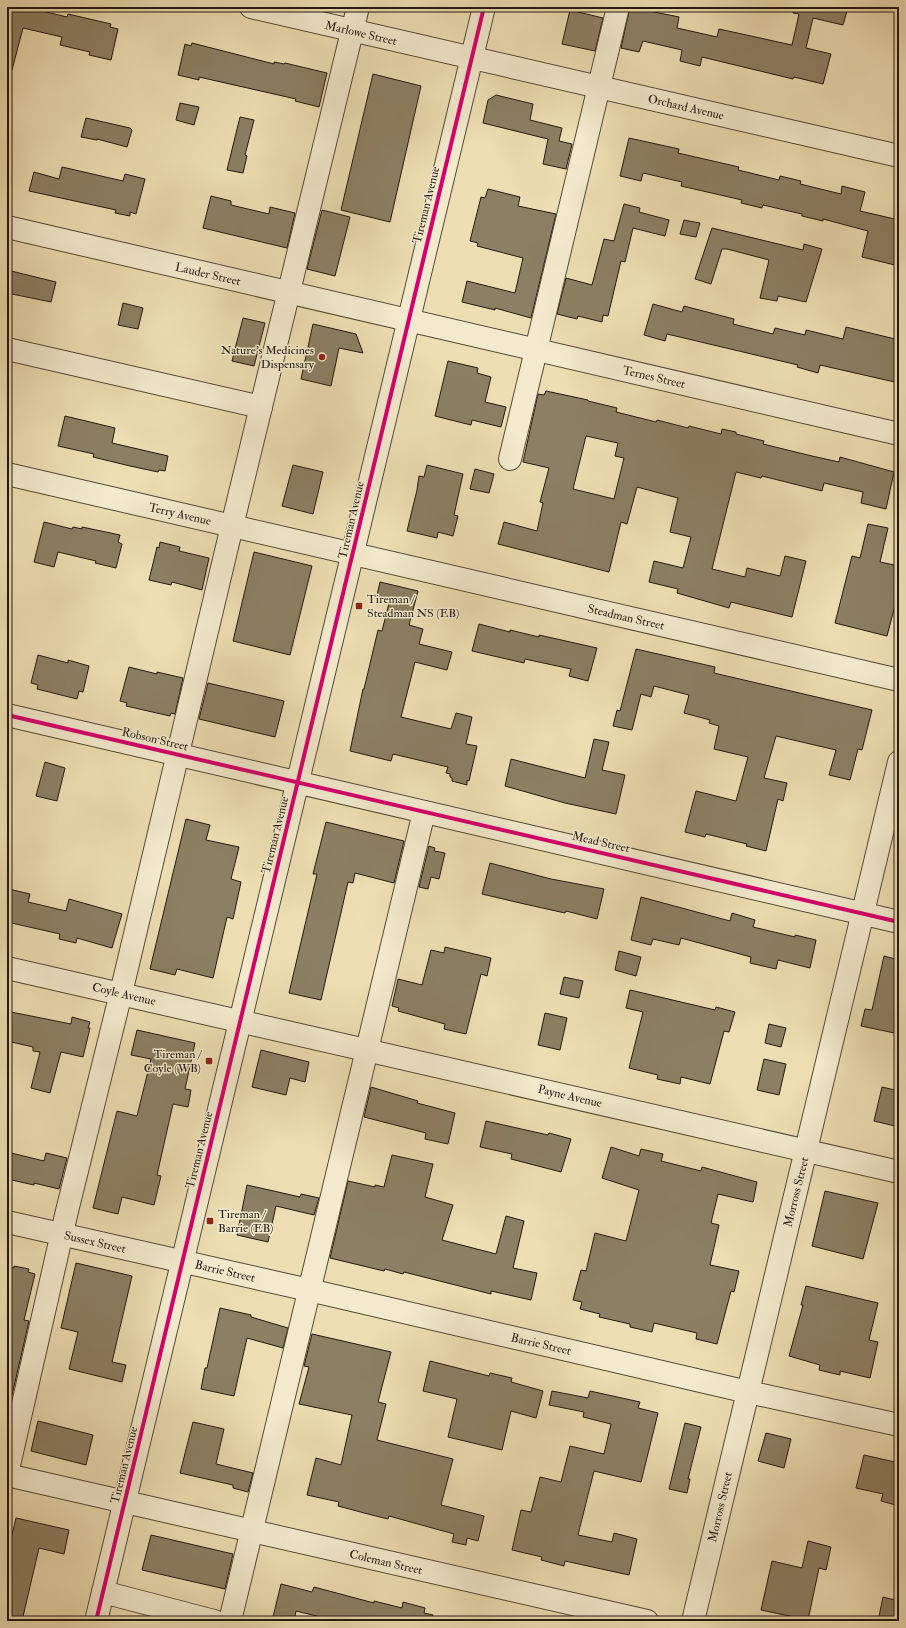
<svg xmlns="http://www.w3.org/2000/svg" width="906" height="1628" font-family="'IM FELL Double Pica',serif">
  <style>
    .building { fill: #8c7f63; stroke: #24180e; fill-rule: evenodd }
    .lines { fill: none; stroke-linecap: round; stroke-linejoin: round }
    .minor-casing { stroke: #564a37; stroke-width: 24 }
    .minor { stroke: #f3eacd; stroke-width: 22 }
    .cycleway-casing { stroke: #f3eacd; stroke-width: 6 }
    .cycleway { stroke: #d6006c; stroke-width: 4 }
    .poi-dot { fill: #8f2418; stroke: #f3eacd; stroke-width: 1.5 }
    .labels { text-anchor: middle; stroke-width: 3; stroke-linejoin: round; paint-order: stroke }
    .street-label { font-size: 12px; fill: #24180e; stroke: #f3eacd }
    .poi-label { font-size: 12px; fill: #24180e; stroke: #f3eacd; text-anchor: end }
  </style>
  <rect width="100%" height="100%" fill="#ecdeb2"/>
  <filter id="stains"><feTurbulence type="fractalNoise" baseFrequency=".005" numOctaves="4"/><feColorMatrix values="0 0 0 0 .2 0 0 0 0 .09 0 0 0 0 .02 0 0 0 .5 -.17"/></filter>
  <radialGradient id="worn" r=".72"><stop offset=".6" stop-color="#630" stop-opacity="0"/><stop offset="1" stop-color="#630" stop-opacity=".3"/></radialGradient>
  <!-- building -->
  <g class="building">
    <polygon points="7,7 26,7 67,17 68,14 111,24 110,27 118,29 111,60 89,55 90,52 60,45 62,37 23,28 12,70 7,70"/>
    <polygon points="630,7 679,17 677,28 717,37 719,29 792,45 799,14 793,13 794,7 830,7 847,11 843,25 813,18 806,48 831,54 823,84 794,77 793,79 702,57 700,66 680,61 682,50 643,41 639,52 621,48"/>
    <polygon points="570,10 603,18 595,51 562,44"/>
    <polygon points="192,43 274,64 274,62 284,64 285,63 327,73 319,107 295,101 296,99 199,77 199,80 178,75 185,44 191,46"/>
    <polygon points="373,74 421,86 390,222 341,210"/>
    <polygon points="496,95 533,104 530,120 562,128 559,141 572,144 566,169 543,164 548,139 483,123 488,100"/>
    <polygon points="180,103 199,107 194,125 176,120"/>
    <polygon points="240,117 254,120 245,155 247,156 243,173 227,170"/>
    <polygon points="86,118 130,128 132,130 127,147 97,139 97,140 81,137"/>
    <polygon points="629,138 679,149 678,153 739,167 738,170 779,180 780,176 801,181 800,184 841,194 842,186 865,192 860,211 899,220 899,266 862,257 868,231 823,219 823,221 802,216 802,214 763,205 762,208 741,203 742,200 681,186 682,182 643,173 641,181 620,176"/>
    <polygon points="62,167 123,181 125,174 145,179 136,214 130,212 130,216 115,213 116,210 29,191 34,172 59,179"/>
    <polygon points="488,189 520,197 518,206 556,214 531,318 495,308 495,310 462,302 467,281 515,293 523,258 477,246 478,243 470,241 481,197 485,198"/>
    <polygon points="211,196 231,201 231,205 269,214 270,207 295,213 287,248 203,228"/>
    <polygon points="624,204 640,208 639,212 669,220 665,236 633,228 625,262 621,261 608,316 603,315 602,322 578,316 577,319 557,314 566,278 592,285 604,239 614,241"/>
    <polygon points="322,210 350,217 335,276 307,269"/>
    <polygon points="684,220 700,223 696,237 680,234"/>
    <polygon points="712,228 803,250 804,244 822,249 806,302 778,296 777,301 760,298 769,260 727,249 722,249 711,284 695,279"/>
    <polygon points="7,270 56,282 51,302 7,293"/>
    <polygon points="123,303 143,308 138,329 118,325"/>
    <polygon points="653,304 682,312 684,306 734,319 733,324 773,334 775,328 805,335 806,330 843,339 846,327 899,340 899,383 820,365 818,373 797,367 798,365 667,334 665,341 644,335"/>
    <polygon points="243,318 265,323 254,366 232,361"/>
    <polygon points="313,324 356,334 363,353 339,348 331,386 301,379"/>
    <polygon points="448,361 478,368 477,373 491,377 485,402 506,407 501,427 472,420 471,425 435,416"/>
    <path d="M546,391L588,400V401L617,408L616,412L656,422L657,420L688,428L689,426L721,434L722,429L736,432V434L764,441L763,444L812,456L839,462L840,457L894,472L886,509L861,503L863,492L824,483L822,491L762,476L761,478L736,472L712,569L745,577L747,568L780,576L785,556L806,561L792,617L731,602L729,608L677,593L678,589L649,582L654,561L683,568L691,537L670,532L678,498L637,487L627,524L621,522L609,572L498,544L504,522L537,531L543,503L540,502L549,468L523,462L538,394L544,395ZM586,436L618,443L615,456L624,458L614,499L573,489Z"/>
    <polygon points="65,416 115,428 112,443 168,456 165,471 159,470 158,472 130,466 93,457 94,454 58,446"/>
    <polygon points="293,465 323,472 313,514 282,506"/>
    <polygon points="427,465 463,474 454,515 458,516 453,536 438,532 437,538 407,531 417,490 419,476 424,477"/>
    <polygon points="475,469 494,474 489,493 470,489"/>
    <polygon points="44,522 72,529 73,527 82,529 82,527 120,535 118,542 122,544 116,568 95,563 96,561 58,552 54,567 34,562"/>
    <polygon points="868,524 888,528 880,562 899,566 899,590 887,636 835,623 852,556 860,558"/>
    <polygon points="160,542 180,547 179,551 209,558 202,590 172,582 171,585 149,580 157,547 159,548"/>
    <polygon points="254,552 312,566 290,655 233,641"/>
    <polygon points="380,582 418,591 409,625 423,629 419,644 452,652 447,670 415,662 401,717 451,729 456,713 472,717 466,744 477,746 469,781 467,780 467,785 452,781 452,778 450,777 450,774 446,773 448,767 393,754 391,761 350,751 363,689 364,689 378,630 382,631 389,603 376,600"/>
    <polygon points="479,624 510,632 510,630 539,637 539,635 597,648 588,681 569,676 571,669 525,659 524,663 472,651"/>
    <polygon points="636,649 715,667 714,673 872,710 862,750 858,749 850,780 829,775 836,750 776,736 764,778 787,783 783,801 778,799 766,851 746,846 747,844 706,834 705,837 685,832 696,791 736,801 748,757 714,749 719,726 709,723 710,720 684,713 689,695 654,686 651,697 641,694 632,730 613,726 617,710 620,711"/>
    <polygon points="38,655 68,663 68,660 89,666 83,692 79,691 77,699 37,689 38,685 31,683"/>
    <polygon points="129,667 157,674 157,672 183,678 175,714 171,713 170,716 126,706 127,703 120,701"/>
    <polygon points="208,683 284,701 275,737 199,719"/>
    <polygon points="594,739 609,742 602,770 625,775 616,814 565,803 505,786 511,759 585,778"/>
    <polygon points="45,762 65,768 57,801 36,796"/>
    <polygon points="186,819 210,825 206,840 239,847 231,879 241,882 233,919 227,917 213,978 177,969 175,975 150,969"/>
    <polygon points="326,822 404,841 394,883 355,873 353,883 348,882 321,1000 289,993 317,874 313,874"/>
    <polygon points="429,846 435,848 434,851 445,853 439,879 431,877 428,889 419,887"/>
    <polygon points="490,863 551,879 604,889 597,919 566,911 565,913 520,903 482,894"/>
    <polygon points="9,889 30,894 28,902 66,911 69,899 122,914 112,948 77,938 76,943 59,939 60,934 7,922 7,896"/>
    <polygon points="641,897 730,921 732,913 755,920 753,927 795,937 795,935 816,940 810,968 778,960 776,969 750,963 751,957 681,938 679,945 653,939 651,945 631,940"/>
    <polygon points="445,947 491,958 487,976 481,974 466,1034 444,1029 445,1024 398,1011 399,1008 392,1006 398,979 422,985 431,950 444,953"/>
    <polygon points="619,951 641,957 636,976 615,970"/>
    <polygon points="884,956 899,960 899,993 894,1014 899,1015 899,1034 861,1026 865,1009 872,1010"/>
    <polygon points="564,977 583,981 579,998 560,994"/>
    <polygon points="630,990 715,1010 716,1007 735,1012 729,1032 724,1031 710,1084 681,1077 680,1084 657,1079 658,1075 629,1068 643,1012 626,1008"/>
    <polygon points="11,1012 71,1024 72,1017 90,1022 88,1028 90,1028 83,1057 61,1052 50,1093 31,1088 40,1052 33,1051 33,1047 7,1041 7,1028"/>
    <polygon points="545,1013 567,1018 560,1050 538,1045"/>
    <polygon points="769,1024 786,1028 781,1047 765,1043"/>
    <polygon points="137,1030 195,1043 185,1089 191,1090 188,1107 173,1104 157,1175 161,1176 154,1205 122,1197 118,1214 93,1208 117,1111 137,1116 151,1059 131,1055"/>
    <polygon points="261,1050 309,1062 305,1082 290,1078 286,1095 252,1087"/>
    <polygon points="764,1059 786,1064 779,1095 757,1090"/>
    <polygon points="371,1087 418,1101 417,1103 455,1113 448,1144 425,1139 426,1133 364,1117"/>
    <polygon points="882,1087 899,1091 899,1111 895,1126 874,1121"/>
    <polygon points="486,1121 548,1135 549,1133 571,1139 561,1172 511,1159 512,1154 480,1147"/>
    <polygon points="611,1147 639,1156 641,1149 663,1154 661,1161 701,1171 702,1167 757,1182 753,1202 718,1194 711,1223 719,1225 710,1265 739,1271 734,1292 731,1291 717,1344 696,1339 697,1333 654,1323 652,1332 630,1327 630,1324 599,1317 600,1314 580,1309 582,1302 573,1300 581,1270 586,1271 595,1233 626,1241 639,1190 602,1178"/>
    <polygon points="7,1152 44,1161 46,1153 67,1158 59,1189 34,1183 34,1185 7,1179"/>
    <polygon points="392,1155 433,1164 425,1197 453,1205 442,1240 496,1254 506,1216 524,1221 513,1268 537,1273 531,1300 491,1291 491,1294 404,1272 403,1274 385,1269 384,1271 330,1258 348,1181 375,1187 375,1185 384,1187"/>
    <polygon points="247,1185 300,1197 301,1194 319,1198 314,1215 276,1206 268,1242 237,1235"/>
    <polygon points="825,1191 878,1203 863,1259 812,1246"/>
    <polygon points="76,1263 132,1276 112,1362 126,1365 122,1382 69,1369 78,1332 61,1328"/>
    <polygon points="7,1266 14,1268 14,1266 29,1269 28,1272 35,1274 24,1320 29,1321 10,1404 7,1404"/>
    <polygon points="806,1286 878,1303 869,1340 878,1342 870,1378 840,1371 840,1375 819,1370 820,1365 789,1356 803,1305 801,1305"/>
    <polygon points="220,1308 251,1315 251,1317 288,1328 283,1348 247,1338 234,1396 201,1389 205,1368 207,1368"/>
    <polygon points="312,1334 391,1352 378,1402 386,1404 377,1440 453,1459 441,1505 484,1516 478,1541 467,1538 466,1545 452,1542 454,1534 389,1516 388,1519 368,1514 338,1506 339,1502 307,1495 316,1458 341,1465 352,1415 299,1404 309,1367 304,1366"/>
    <polygon points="430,1361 489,1376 490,1373 512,1378 511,1382 543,1391 536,1418 511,1411 502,1450 448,1437 457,1399 423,1391"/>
    <polygon points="552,1391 588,1398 590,1391 640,1402 638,1408 658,1413 641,1482 594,1471 578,1535 612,1542 614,1533 637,1539 629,1575 565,1561 564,1566 541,1560 542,1557 512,1550 521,1510 531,1512 540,1477 561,1482 570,1446 604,1454 611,1424 583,1417 584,1412 549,1405"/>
    <polygon points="38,1421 93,1435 86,1465 31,1451"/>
    <polygon points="193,1422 224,1429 216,1464 253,1473 248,1492 233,1488 233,1485 180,1473"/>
    <polygon points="685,1423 701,1427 688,1479 690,1479 687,1493 669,1489"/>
    <polygon points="766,1433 791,1439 784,1468 758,1461"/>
    <polygon points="864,1455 899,1463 899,1506 881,1501 883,1494 856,1488"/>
    <polygon points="16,1518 69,1530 64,1554 39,1548 22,1621 7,1621 7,1556"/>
    <polygon points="151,1535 233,1554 225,1589 142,1570"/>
    <polygon points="808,1541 831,1547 826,1570 819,1568 808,1620 761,1610 772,1561 802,1568"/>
    <polygon points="281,1584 312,1592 314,1587 374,1603 374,1601 402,1608 403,1602 425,1608 424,1613 433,1615 432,1621 337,1621 296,1611 294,1621 272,1621"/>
    <polygon points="883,1597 899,1601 899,1621 878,1621"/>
  </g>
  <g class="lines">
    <!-- minor casing -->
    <g class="minor-casing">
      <g id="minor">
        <polyline points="251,7 899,156"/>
        <polyline points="7,227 899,434"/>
        <polyline points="7,349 261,407"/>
        <polyline points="510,459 618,7"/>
        <polyline points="7,474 899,680"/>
        <polyline points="7,715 899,922"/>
        <polyline points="7,968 899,1172"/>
        <polyline points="7,1222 309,1290 748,1392 899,1425"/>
        <polyline points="7,1474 67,1211 121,993 232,526 358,7"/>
        <polyline points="7,1475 647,1621"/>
        <polyline points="103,1592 214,1621"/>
        <polyline points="96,1621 484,7"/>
        <polyline points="230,1621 424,812"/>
        <polyline points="693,1621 899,762"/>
      </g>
    </g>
    <!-- minor -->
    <use href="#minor" class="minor"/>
    <!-- cycleway casing -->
    <g class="cycleway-casing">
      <g id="cycleway">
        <polyline points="7,715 899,922"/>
        <polyline points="96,1621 484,7"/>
      </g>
    </g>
    <!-- cycleway -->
    <use href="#cycleway" class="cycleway"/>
  </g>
  <!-- markers -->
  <g class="poi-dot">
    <circle cx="322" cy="357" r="4"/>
    <rect x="355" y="602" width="8" height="8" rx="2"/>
    <rect x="205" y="1057" width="8" height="8" rx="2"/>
    <rect x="206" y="1217" width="8" height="8" rx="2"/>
  </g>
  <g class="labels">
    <!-- street labels -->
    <g class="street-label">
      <text transform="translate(361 33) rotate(13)" y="4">Marlowe Street</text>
      <text transform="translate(686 107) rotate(13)" y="4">Orchard Avenue</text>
      <text transform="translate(426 205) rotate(-76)" y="4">Tireman Avenue</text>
      <text transform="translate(208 274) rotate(13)" y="4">Lauder Street</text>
      <text transform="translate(654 377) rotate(13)" y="4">Ternes Street</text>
      <text transform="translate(180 514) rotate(13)" y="4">Terry Avenue</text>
      <text transform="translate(351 520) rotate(-77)" y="4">Tireman Avenue</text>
      <text transform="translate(626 617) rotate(13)" y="4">Steadman Street</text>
      <text transform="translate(155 739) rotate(13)" y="4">Robson Street</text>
      <text transform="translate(275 835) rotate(-76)" y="4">Tireman Avenue</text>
      <text transform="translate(601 842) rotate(13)" y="4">Mead Street</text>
      <text transform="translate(124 994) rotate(13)" y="4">Coyle Avenue</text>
      <text transform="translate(570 1096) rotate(13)" y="4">Payne Avenue</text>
      <text transform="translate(199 1150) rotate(-76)" y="4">Tireman Avenue</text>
      <text transform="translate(796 1192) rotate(-76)" y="4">Morross Street</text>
      <text transform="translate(95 1242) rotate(13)" y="4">Sussex Street</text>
      <text transform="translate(225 1271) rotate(13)" y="4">Barrie Street</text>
      <text transform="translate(541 1344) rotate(13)" y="4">Barrie Street</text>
      <text transform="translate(124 1465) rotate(-76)" y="4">Tireman Avenue</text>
      <text transform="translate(720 1507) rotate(-77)" y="4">Morross Street</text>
      <text transform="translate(386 1562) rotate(13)" y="4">Coleman Street</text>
    </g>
    <!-- poi labels -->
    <g class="poi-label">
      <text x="314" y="354">Nature's Medicines<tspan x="314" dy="14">Dispensary</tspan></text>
      <text x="367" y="603" text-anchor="start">Tireman /<tspan x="367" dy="14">Steadman NS (EB)</tspan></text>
      <text x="201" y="1058">Tireman /<tspan x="201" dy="14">Coyle (WB)</tspan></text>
      <text x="218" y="1218" text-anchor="start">Tireman /<tspan x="218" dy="14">Barrie (EB)</tspan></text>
    </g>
  </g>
  <!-- margin -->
  <rect width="906" height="1628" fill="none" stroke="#ecdeb2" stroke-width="24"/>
  <rect x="8" y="8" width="890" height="1612" fill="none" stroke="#24180e" stroke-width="2"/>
  <rect x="12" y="12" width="882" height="1604" fill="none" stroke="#24180e"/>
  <rect width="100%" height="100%" filter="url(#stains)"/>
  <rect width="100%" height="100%" fill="url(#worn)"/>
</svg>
